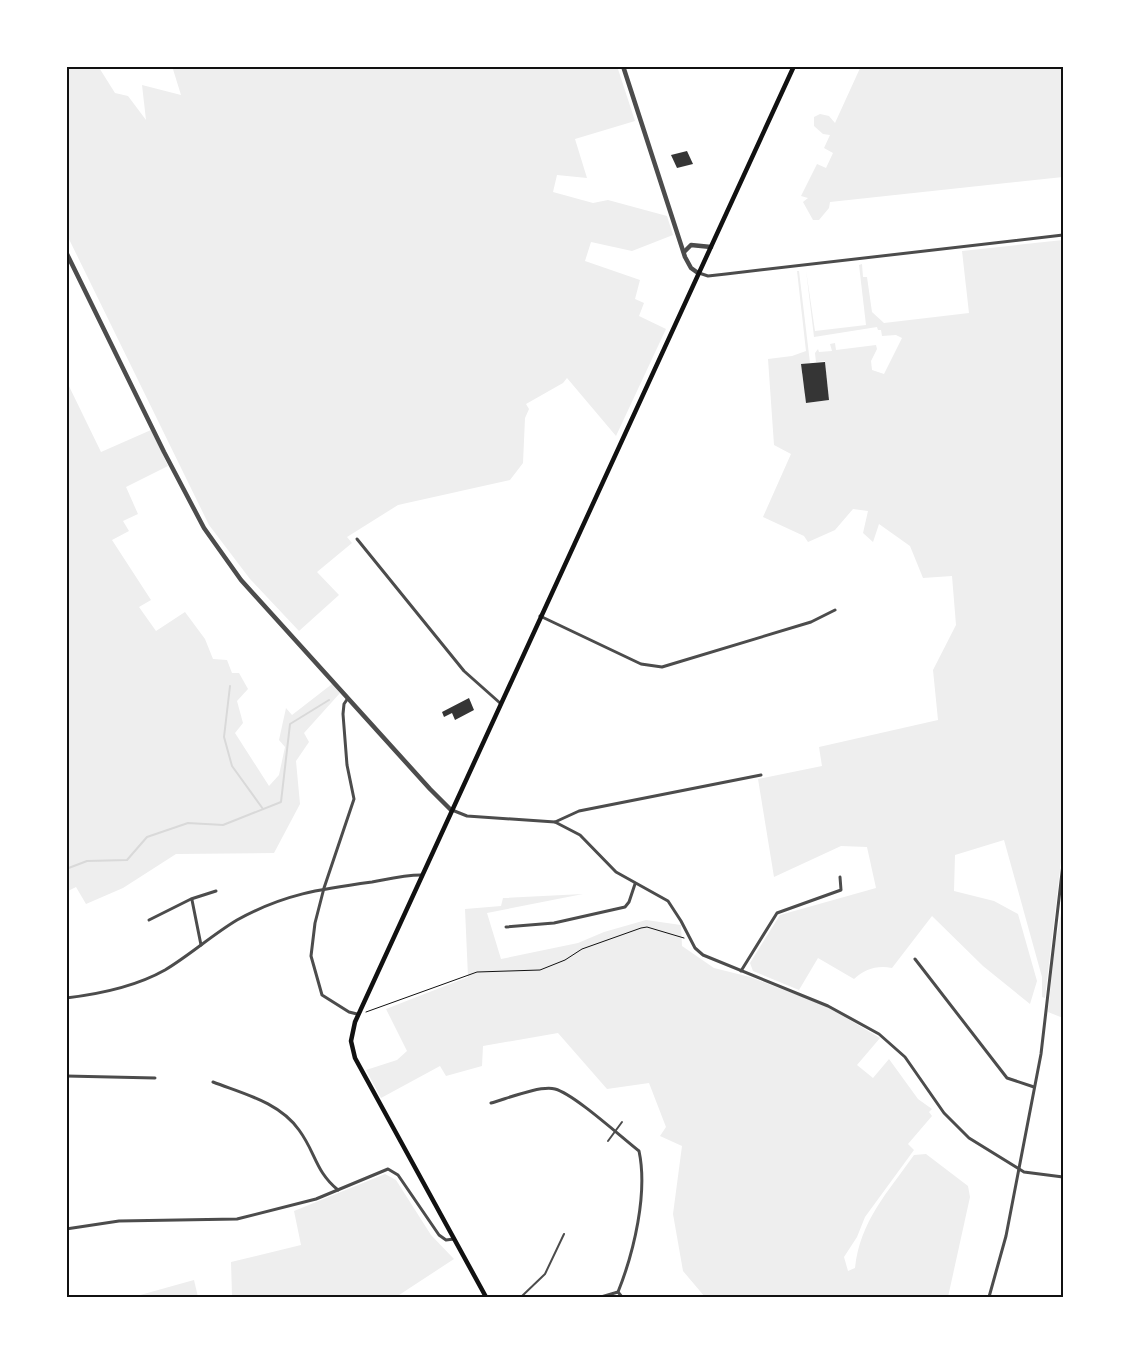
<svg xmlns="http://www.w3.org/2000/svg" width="1129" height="1363" font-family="Bitter,serif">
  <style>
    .green { fill: #eee }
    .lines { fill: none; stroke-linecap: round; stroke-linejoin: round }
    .stream { stroke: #d9d9d9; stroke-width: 2 }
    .building { fill: #353535 }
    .path { stroke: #111; stroke-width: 1 }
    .service { stroke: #4c4c4c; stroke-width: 2 }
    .minor { stroke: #4c4c4c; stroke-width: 3 }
    .tertiary { stroke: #4c4c4c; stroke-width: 4.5 }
    .secondary { stroke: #111; stroke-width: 4.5 }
    .neatline { fill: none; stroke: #111; stroke-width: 2 }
  </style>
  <rect width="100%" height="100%" fill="#fff"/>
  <!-- green -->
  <g class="green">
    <polygon points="66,66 98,66 115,93 128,96 146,120 142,85 181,95 172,66 617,66 635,121 575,139 587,178 557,175 553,192 593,203 608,200 667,216 673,235 632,251 591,242 585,261 640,280 635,299 644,303 639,316 666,329 616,436 567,378 563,383 526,404 529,409 525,418 523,463 510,480 398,505 347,537 352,543 317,572 339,595 299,631 250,579 209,525 66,233"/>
    <polygon points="861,66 1063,66 1063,177 830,202 829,208 819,220 813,220 803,202 808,198 801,196 817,164 826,168 833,153 824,148 830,135 823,134 814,126 814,117 820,114 829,116 835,123"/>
    <path d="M1063,240V844L1045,998L1042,997V977L1004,840L955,855L954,891L994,901L1018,914L1037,981L1030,1004L983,966L932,916L892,968C877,965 865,969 854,979L818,958L799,990L753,971L750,963L780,915L876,888L867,847L841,846L774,877L758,779L822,766L819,747L938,720L933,670L956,625L952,576L923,578L910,546L879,524L873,542L863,533L868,511L853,509L835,530L808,542L804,536L763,517L791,454L774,445L768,359L792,356L806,351L797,271H799L810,363L801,365L806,403L829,400L825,361L816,362L815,353L818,349L819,352L832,351L830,344L835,343L836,350L876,345L877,349L871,361L872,370L884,374L902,338L896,335L882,336L881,330H878L877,327L814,337L806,270L815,331L866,325L859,265L862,264L863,277H867L872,312L884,323L969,313L962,251Z"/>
    <polygon points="66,380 101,452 151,430 168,466 126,487 138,514 123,521 129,531 112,540 151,600 139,607 156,631 185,612 205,639 213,659 227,660 232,673 239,673 248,689 237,701 243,723 235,733 269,786 279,775 285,747 279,740 286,708 292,715 332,684 340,693 304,733 309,742 296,761 300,804 274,853 176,854 123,888 86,904 76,887 66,892"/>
    <path d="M583,894L487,913L501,959L578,943L604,932L646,920L681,925L682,946L714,968L750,977L826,1006L880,1038L857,1065L873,1078L889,1059L918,1099L932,1109L929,1112L932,1116L908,1144L914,1150L865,1217L857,1237L844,1257L848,1271L855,1268C860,1221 888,1192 914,1155L926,1154L968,1186L970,1197L948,1297H705L683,1271L673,1214L682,1146L660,1136L666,1127L649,1083L607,1089L558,1033L483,1046L482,1066L446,1076L440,1066L381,1098L366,1070L397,1060L407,1051L386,1009L468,977L465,909L501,906L503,898Z"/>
    <polygon points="1063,903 1063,1018 1048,1012 1055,945"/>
    <polygon points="385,1174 396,1180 431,1235 454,1259 396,1297 224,1297 232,1295 231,1262 301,1245 294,1211"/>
    <polygon points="194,1280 198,1297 133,1297"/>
  </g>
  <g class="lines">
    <!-- stream -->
    <g class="stream">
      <polyline points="230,686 224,737 232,766 263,809"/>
      <polyline points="66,869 87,861 127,860 147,837 188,823 223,825 281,802 290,724 329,700"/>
    </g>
  </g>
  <!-- building -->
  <g class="building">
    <polygon points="687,151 693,164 677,168 671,155"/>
    <polygon points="825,362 829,400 806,403 801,364"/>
    <polygon points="469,698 474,710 455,720 452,713 444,717 442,712"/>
  </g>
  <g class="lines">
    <!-- path -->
    <polyline class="path" points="366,1012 477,972 540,970 565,960 582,949 641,928 647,927 684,938"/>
    <!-- service -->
    <g class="service">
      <polyline points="608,1141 622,1122"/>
      <polyline points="521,1297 545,1274 564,1234"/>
    </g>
    <!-- minor -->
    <g class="minor">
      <polyline points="699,273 708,276 726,274 1063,235"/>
      <polyline points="357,539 464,671 500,703"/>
      <polyline points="540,616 641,664 662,667 811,622 835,610"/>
      <polyline points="348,698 344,704 343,714 347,765 354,799 324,888 315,923 311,956 322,995 349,1012 357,1014"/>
      <polyline points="452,810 467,816 555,822 579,811 761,775"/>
      <polyline points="555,822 580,835 616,872 668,901 681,921 695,948 703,955 828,1006 879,1034 905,1057 944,1113 969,1138 1024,1172 1063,1177"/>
      <polyline points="192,900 201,945"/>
      <polyline points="149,920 191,899 216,891"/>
      <polyline points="506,927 554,923 625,907 629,902 635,884"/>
      <polyline points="915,959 1007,1078 1034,1087"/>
      <polyline points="741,971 777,913 841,890 840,877"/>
      <path d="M66,998C100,994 135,987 165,970C190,955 212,935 237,920C284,894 320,889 372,882C388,879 404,875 421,875"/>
      <polyline points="66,1076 155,1078"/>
      <path d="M213,1082C244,1094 279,1102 299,1130C316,1153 315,1171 338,1190"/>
      <path d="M491,1103C506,1099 540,1085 555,1089C574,1094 621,1137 639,1151C648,1193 634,1252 618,1292L601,1297"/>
      <polyline points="66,1229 119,1221 237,1219 316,1199 388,1169 398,1175 439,1235 446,1240 454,1239"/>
      <polyline points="618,1292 622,1297"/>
      <polyline points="989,1297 1006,1236 1041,1054 1063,864"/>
    </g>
    <!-- tertiary -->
    <g class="tertiary">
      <polyline points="623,66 685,257 691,268 698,273"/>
      <polyline points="66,252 164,452 204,528 241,580 430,789 451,810"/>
      <polyline points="684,252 691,245 711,247"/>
    </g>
    <!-- secondary -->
    <polyline class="secondary" points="486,1297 355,1058 351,1041 355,1022 794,66"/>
  </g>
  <!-- border -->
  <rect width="1129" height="1363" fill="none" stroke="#ffffff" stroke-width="135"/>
  <rect x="68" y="68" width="994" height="1228" class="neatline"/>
</svg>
